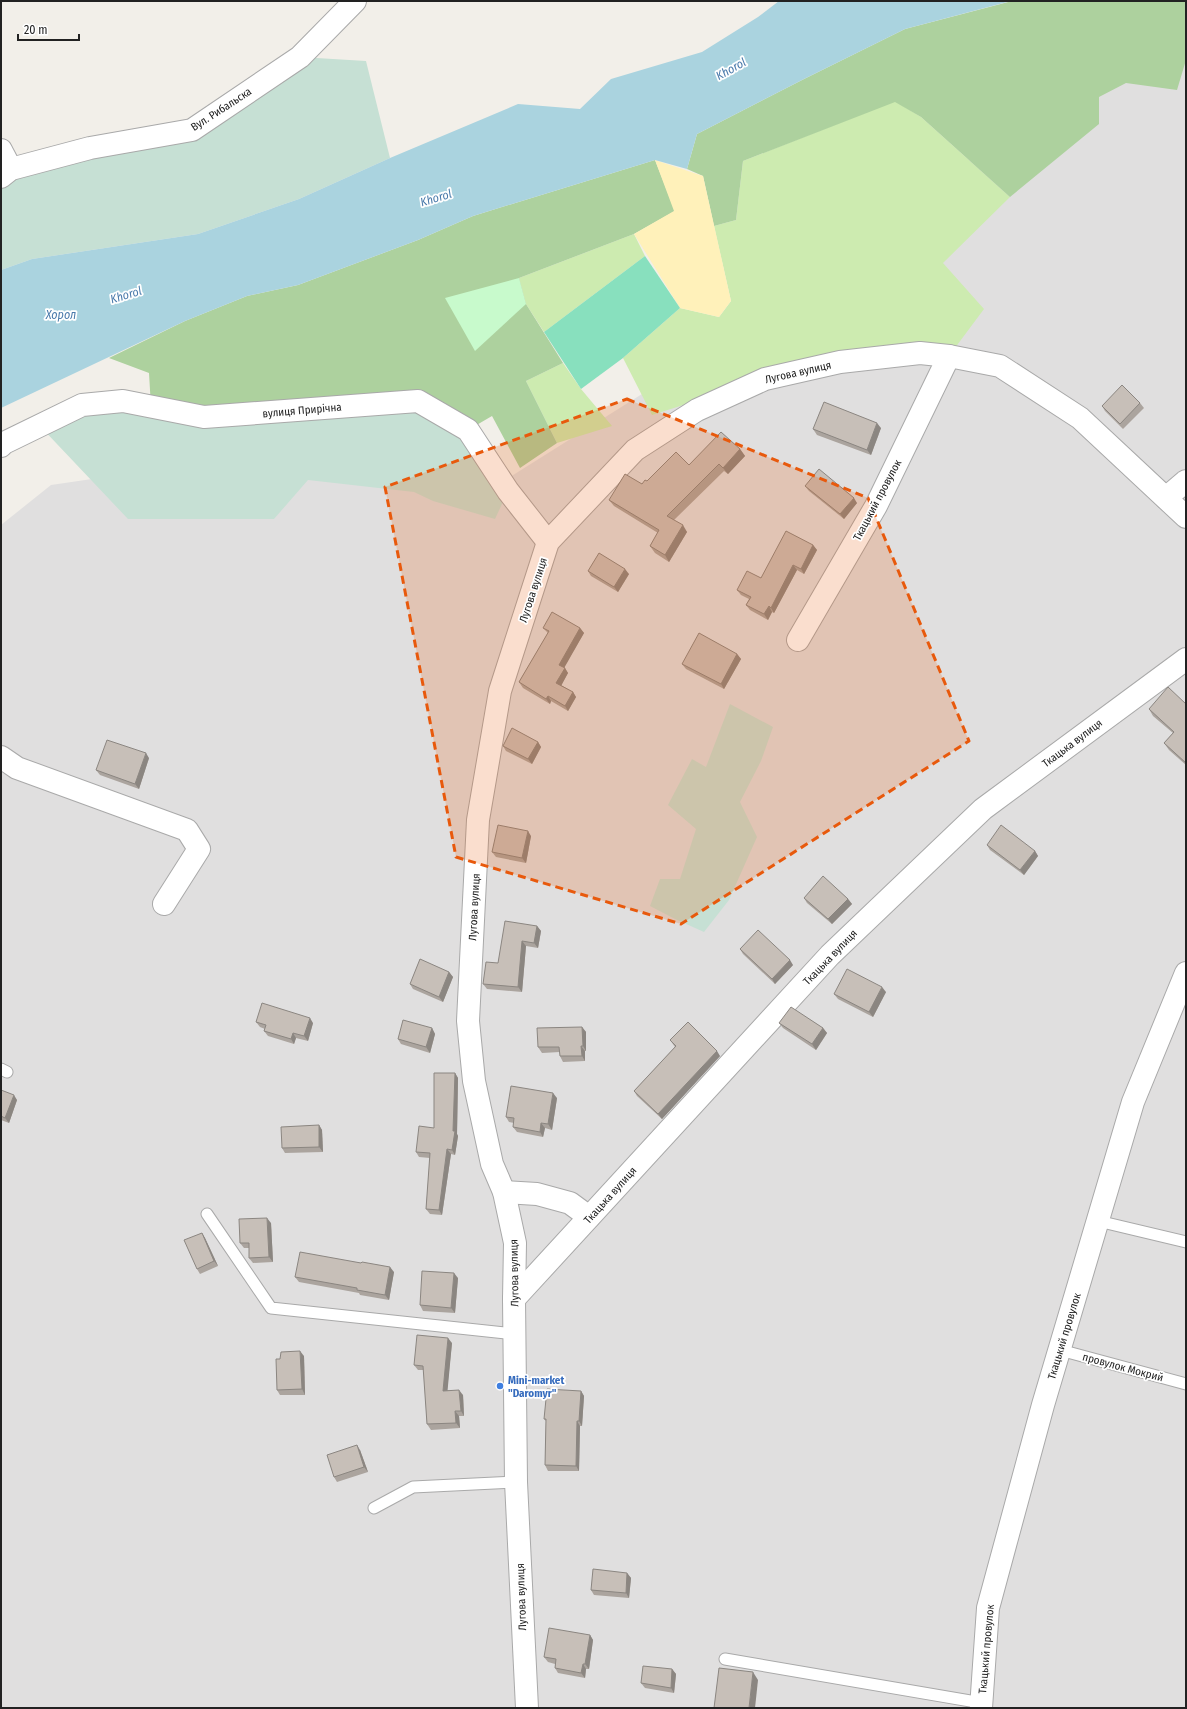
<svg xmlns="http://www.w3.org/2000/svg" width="1187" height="1709" font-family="'Fira Sans Condensed',sans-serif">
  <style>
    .residential { fill: #e0dfdf }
    .grass { fill: #cdebb0 }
    .forest { fill: #add19e }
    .wetland { fill: #c6e0d4 }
    .sand { fill: #fff1ba }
    .park { fill: #c8facc }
    .pitch { fill: #88e0be }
    .water { fill: #aad3df }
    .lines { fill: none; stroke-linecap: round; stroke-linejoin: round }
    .service-casing { stroke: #a9a9a9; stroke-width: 13 }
    .minor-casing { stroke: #a9a9a9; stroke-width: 24 }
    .service { stroke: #fff; stroke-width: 11 }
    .minor { stroke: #fff; stroke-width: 22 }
    .wall { fill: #aba49e }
    .shaded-wall { fill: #8b8681 }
    .building { fill: #c7bfb8; stroke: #8b8681 }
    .marked { fill: #e8590c; fill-opacity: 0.2; stroke: #e8590c; stroke-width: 3; stroke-dasharray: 8 5; stroke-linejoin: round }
    .shop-dot { fill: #3f7fe0; stroke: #fff; stroke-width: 1.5 }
    .labels { text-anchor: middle; stroke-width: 3.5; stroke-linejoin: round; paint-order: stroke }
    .street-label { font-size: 11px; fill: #222; stroke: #fff }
    .shop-label { font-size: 11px; font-weight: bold; fill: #366cbe; stroke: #fff; text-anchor: start }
    .water-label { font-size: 12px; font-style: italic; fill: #4a7aab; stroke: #fff }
  </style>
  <rect width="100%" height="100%" fill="#f2efe9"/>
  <!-- residential -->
  <polygon class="residential" points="1186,1 1186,1708 1,1708 1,525 51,485 215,461 483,494 720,345"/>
  <!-- grass -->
  <g class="grass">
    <polygon points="895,101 921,117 1010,197 943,263 984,309 949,356 765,379 652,415 623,358 680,308 719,317 731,301 714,226 736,220 743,161"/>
    <polygon points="634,234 645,256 544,332 526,304 519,278"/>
    <polygon points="563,363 581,389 612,426 557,443 526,381"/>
  </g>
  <!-- forest -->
  <g class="forest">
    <polygon points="1012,1 1186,1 1186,60 1177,90 1126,83 1099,97 1099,124 1010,197 921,117 895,102 743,161 736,220 714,226 703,176 687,169 697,134 804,79 905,29"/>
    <polygon points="655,160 675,211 634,234 519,278 526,304 563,363 526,381 557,443 520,468 492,416 468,430 204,417 151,407 149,373 109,358 185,321 247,296 298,285 418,240 473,216"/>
  </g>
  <!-- wetland -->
  <g class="wetland">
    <polygon points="300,57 366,61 390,158 299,199 198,234 32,259 1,270 1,183 192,130"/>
    <polygon points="418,401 468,430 508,491 495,519 433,501 414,492 308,480 274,519 128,519 39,425 82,405 204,417"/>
    <polygon points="730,704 773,727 761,761 740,802 757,837 729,900 704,932 675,919 650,906 660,879 680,879 696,829 668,805 692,759 706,767"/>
  </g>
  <!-- sand -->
  <polygon class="sand" points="655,160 703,176 731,301 719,317 680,308 634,234 674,211"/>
  <!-- park -->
  <polygon class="park" points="519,278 526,304 475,351 445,298"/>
  <!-- pitch -->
  <polygon class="pitch" points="645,256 680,308 623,358 581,389 544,332"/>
  <!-- water -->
  <polygon class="water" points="779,1 1011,1 905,29 804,79 697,134 687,169 655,160 473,216 418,240 298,285 247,296 185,321 1,408 1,270 32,259 198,234 299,199 390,158 518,104 580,109 611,79 702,52 758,17"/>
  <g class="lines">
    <!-- service casing -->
    <g class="service-casing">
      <g id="service">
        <polyline points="1,1069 7,1072"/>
        <polyline points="207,1214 271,1308 515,1334"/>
        <polyline points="1098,1221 1186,1242"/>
        <polyline points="1060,1350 1186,1384"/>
        <polyline points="374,1508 413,1487 516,1482"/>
        <polyline points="725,1659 982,1703"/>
      </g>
    </g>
    <!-- minor casing -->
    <g class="minor-casing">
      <g id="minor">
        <polyline points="1,150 11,169"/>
        <polyline points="1,177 11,169 90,148 192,130 300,57 355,1"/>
        <polyline points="1,446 4,443 82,405 123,401 204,417 418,401 468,430 508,491 548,542"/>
        <polyline points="1166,498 1186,481"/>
        <polyline points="798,640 876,506 949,356"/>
        <polyline points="1,757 17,768 187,830 199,849 164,904"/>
        <polyline points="504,1192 537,1194 570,1203 589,1217"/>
        <polyline points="514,1299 830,955 983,809 1186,659"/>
        <polyline points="527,1708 516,1482 514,1299 515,1243 504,1192 492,1164 474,1081 468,1021 478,820 500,691 548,542 635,450 697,410 765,379 840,362 920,353 949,356 1000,366 1080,418 1186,517"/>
        <polyline points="981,1708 988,1608 1043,1405 1133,1102 1186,973"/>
      </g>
    </g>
    <!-- service -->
    <use href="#service" class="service"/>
    <!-- minor -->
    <use href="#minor" class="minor"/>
  </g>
  <!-- wall -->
  <g class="wall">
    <polygon points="1140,403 1144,408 1123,429 1105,411 1102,406"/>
    <polygon points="881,428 871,455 817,435 813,429"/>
    <polygon points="740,449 745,456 728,474 724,471 674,520 687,532 669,562 655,553 650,546 658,533 614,506 609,500 642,484 647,481 689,465"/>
    <polygon points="805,486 857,503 844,519 809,491"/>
    <polygon points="813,545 817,550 804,574 797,570 774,613 772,612 768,620 750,610 746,605 749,599 741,595 737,590 761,578"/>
    <polygon points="588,571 629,574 618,592 591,576"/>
    <polygon points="543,628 580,628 584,633 564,667 568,673 561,685 573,692 576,697 568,711 551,701 550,704 523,688 519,682 548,633"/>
    <polygon points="737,654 741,659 724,689 686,669 682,664"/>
    <polygon points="1186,704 1186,765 1169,750 1164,743 1173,733 1153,716 1149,709"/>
    <polygon points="538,742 541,747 532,764 506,751 503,746"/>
    <polygon points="149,758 139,789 100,775 96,770"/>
    <polygon points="531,836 526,863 496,857 492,852"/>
    <polygon points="987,845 1035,851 1038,856 1024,875 990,850"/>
    <polygon points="804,898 848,899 852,904 832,924 807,903"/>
    <polygon points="537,926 541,931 538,948 526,946 522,992 487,989 483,984 498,963"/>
    <polygon points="740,949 793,965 775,984 743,954"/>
    <polygon points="449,972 453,977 443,1002 413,989 410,984"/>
    <polygon points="886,992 873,1017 838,999 834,994"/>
    <polygon points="256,1022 313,1023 308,1041 296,1038 294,1044 268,1036 264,1031 265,1029 260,1027"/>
    <polygon points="779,1023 823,1028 827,1033 816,1050 783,1028"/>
    <polygon points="582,1027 586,1032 586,1051 585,1051 585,1061 563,1062 560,1056 560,1052 542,1053 538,1047"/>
    <polygon points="432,1028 435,1034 430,1053 401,1044 398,1039"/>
    <polygon points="670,1040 720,1056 662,1119 637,1096 634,1091 675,1047"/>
    <polygon points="455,1073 458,1078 457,1134 458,1136 455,1155 451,1154 442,1215 430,1214 426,1209 430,1158 419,1157 416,1152 434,1128"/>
    <polygon points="1,1090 17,1100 9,1123 1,1120"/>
    <polygon points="557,1098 552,1130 545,1128 543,1137 517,1132 513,1127 514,1123 509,1122 506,1117"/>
    <polygon points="319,1125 322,1130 323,1152 285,1153 282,1148"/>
    <polygon points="271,1223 273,1262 253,1263 249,1258 249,1248 244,1248 240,1243"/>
    <polygon points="202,1233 205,1238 218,1266 200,1274 197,1269"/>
    <polygon points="394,1272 389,1300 360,1295 359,1293 299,1282 295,1277"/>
    <polygon points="458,1278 455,1313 423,1311 420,1305"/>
    <polygon points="452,1343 447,1390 463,1395 464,1416 459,1416 460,1428 431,1430 427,1424 424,1370 418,1370 414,1365"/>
    <polygon points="304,1356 305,1395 280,1395 277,1390"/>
    <polygon points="581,1391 584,1396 582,1426 580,1426 579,1471 548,1471 545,1465 546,1421 544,1419"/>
    <polygon points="360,1450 368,1472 337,1482 334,1477"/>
    <polygon points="627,1573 631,1578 629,1598 594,1595 591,1590"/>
    <polygon points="590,1635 593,1640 589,1669 586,1669 585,1678 558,1673 555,1668 555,1664 548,1662 544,1657"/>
    <polygon points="672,1669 676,1674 674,1693 645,1688 641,1683"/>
  </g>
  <!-- shaded-wall -->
  <g class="shaded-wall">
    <polygon points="877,423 881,428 871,455 867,450"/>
    <polygon points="740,449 745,456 728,474 723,468"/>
    <polygon points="854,498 857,503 844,519 840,514"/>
    <polygon points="683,525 687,532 669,562 665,555"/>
    <polygon points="813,545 817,550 804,574 801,569"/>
    <polygon points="793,565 797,570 774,613 771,608"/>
    <polygon points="625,569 629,574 618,592 614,587"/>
    <polygon points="769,606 772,612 768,620 764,614"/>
    <polygon points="580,628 584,633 563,670 559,665"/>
    <polygon points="737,654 741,659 724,689 721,684"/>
    <polygon points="565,668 568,673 560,688 556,683"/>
    <polygon points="573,692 576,697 568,711 565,706"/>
    <polygon points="548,696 551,701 550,704 546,699"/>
    <polygon points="538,742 541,747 532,764 528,759"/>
    <polygon points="146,753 149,758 139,789 135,784"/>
    <polygon points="528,831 531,836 526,863 522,858"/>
    <polygon points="1035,851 1038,856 1024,875 1020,870"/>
    <polygon points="848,899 852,904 832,924 828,919"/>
    <polygon points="537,926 541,931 538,948 534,943"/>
    <polygon points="522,941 526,946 522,992 518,987"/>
    <polygon points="790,960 793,965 775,984 772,979"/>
    <polygon points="449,972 453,977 443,1002 439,997"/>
    <polygon points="882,987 886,992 873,1017 869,1012"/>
    <polygon points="310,1018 313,1023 308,1041 304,1036"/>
    <polygon points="582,1027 586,1032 586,1051 583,1046"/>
    <polygon points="432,1028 435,1034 430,1053 426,1047"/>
    <polygon points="823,1028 827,1033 816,1050 812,1044"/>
    <polygon points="293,1033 296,1038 294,1044 291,1039"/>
    <polygon points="581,1046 585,1051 585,1061 582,1056"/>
    <polygon points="717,1051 720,1056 662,1119 658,1114"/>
    <polygon points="455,1073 458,1078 457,1134 458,1136 455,1155 452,1150 453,1131"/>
    <polygon points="553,1093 557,1098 552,1130 548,1124"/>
    <polygon points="14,1095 17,1100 9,1123 5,1118"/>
    <polygon points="541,1123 545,1128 543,1137 540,1132"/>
    <polygon points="319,1125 322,1130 323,1152 319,1147"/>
    <polygon points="447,1149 451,1154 442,1215 439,1210"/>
    <polygon points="267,1218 271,1223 273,1262 269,1257"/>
    <polygon points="202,1233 205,1238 218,1266 214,1261"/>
    <polygon points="390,1267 394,1272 389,1300 385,1295"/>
    <polygon points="454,1273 458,1278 455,1313 451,1308"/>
    <polygon points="448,1338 452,1343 447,1396 443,1391"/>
    <polygon points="300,1351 304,1356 305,1395 302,1389"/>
    <polygon points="459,1390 463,1395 464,1416 461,1411"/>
    <polygon points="581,1391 584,1396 582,1426 579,1421"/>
    <polygon points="455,1411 459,1416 460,1428 456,1423"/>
    <polygon points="577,1421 580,1426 579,1471 576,1466"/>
    <polygon points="357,1445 360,1450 368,1472 364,1467"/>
    <polygon points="627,1573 631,1578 629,1598 626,1593"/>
    <polygon points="590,1635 593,1640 589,1669 585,1664"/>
    <polygon points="583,1664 586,1669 585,1678 581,1673"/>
    <polygon points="672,1669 676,1674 674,1693 671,1688"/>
    <polygon points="753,1672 758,1680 755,1708 749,1708"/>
  </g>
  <!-- building -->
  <g class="building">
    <polygon points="1122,385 1140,403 1120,424 1102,406"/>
    <polygon points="824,402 877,423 867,450 813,429"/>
    <polygon points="721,432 740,449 723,468 719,464 667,516 683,525 665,555 650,546 659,530 609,500 625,474 642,484 645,480 647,481 676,452 689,465"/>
    <polygon points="819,469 854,498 840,514 805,486"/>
    <polygon points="786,531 813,545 801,569 793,565 771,608 769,606 764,614 746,605 751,597 737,590 747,571 761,578"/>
    <polygon points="599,553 625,569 614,587 588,571"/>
    <polygon points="552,612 580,628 559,665 565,668 556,683 573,692 565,706 548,696 546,699 519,682 549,631 543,628"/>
    <polygon points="699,633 737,654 721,684 682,664"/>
    <polygon points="1168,687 1186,704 1186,763 1164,743 1174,732 1149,709"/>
    <polygon points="512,728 538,742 528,759 503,746"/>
    <polygon points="107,740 146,753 135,784 96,770"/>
    <polygon points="498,825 528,831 522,858 492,852"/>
    <polygon points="1001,825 1035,851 1020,870 987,845"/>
    <polygon points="823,876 848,899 828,919 804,898"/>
    <polygon points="505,921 537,926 534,943 522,941 518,987 483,984 486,962 498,963"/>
    <polygon points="758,930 790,960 772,979 740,949"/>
    <polygon points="420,959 449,972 439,997 410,984"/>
    <polygon points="847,969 882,987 869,1012 834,994"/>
    <polygon points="262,1003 310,1018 304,1036 293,1033 291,1039 264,1031 266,1025 256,1022"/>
    <polygon points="791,1007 823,1028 812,1044 779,1023"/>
    <polygon points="403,1020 432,1028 426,1047 398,1039"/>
    <polygon points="688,1022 717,1051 658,1114 634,1091 676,1046 670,1040"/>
    <polygon points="582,1027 583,1046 581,1046 582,1056 560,1056 559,1047 538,1047 537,1028"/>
    <polygon points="434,1073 455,1073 453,1131 455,1131 452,1150 447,1149 439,1210 426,1209 430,1153 416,1152 419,1126 434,1128"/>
    <polygon points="511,1086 553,1093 548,1124 541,1123 540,1132 513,1127 514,1118 506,1117"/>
    <polygon points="1,1090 14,1095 5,1118 1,1116"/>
    <polygon points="319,1125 319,1147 282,1148 281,1127"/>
    <polygon points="267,1218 269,1257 249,1258 249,1243 240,1243 239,1219"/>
    <polygon points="202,1233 214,1261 197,1269 184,1240"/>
    <polygon points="300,1252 361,1263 362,1262 390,1267 385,1295 357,1290 357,1288 295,1277"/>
    <polygon points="422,1271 454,1273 451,1308 420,1305"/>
    <polygon points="417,1335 448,1338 443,1391 459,1390 461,1411 455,1411 456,1423 427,1424 423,1366 414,1365"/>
    <polygon points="300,1351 302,1389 277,1390 276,1359 280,1359 281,1352"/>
    <polygon points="547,1389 581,1391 579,1421 577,1421 576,1466 545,1465 546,1419 544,1419"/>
    <polygon points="357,1445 364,1467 334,1477 327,1455"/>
    <polygon points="593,1569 627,1573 626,1593 591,1590"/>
    <polygon points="549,1628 590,1635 585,1664 583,1664 581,1673 555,1668 556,1659 544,1657"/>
    <polygon points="643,1666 672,1669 671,1688 641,1683"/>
    <polygon points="719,1668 753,1672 749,1708 714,1708"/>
  </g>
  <!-- marked area -->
  <path class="marked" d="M627,399L868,498L969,741L681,924L456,857L385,487Z"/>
  <!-- markers -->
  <circle class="shop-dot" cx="500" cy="1386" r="4"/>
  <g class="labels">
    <!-- street labels -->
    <g class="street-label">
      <text transform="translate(221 109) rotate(-33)" y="4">Вул. Рибальска</text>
      <text transform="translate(798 372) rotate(-13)" y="4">Лугова вулиця</text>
      <text transform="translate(302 410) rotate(-5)" y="4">вулиця Прирічна</text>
      <text transform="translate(877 500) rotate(-62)" y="4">Ткацький провулок</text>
      <text transform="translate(533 590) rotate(-72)" y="4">Лугова вулиця</text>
      <text transform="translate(1072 743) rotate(-37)" y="4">Ткацька вулиця</text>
      <text transform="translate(474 907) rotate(-87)" y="4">Лугова вулиця</text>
      <text transform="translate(830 957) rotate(-46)" y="4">Ткацька вулиця</text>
      <text transform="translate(610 1195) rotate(-48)" y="4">Ткацька вулиця</text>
      <text transform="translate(514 1273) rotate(-91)" y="4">Лугова вулиця</text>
      <text transform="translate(1064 1336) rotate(-73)" y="4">Ткацький провулок</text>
      <text transform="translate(1123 1367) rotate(15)" y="4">провулок Мокрий</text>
      <text transform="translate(521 1597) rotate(-92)" y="4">Лугова вулиця</text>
      <text transform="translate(986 1649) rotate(-85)" y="4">Ткацький провулок</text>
    </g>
    <!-- shop labels -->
    <g class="shop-label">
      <text x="508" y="1384">Mini-market<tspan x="508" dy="13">"Daromyr"</tspan></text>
    </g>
    <!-- water labels -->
    <g class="water-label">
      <text transform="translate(731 69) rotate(-29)" y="4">Khorol</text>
      <text transform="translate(436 198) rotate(-17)" y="4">Khorol</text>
      <text transform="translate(126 295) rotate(-17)" y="4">Khorol</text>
      <text x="61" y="319">Хорол</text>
    </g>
  </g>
  <!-- border -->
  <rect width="1187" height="1709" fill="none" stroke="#222222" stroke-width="4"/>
  <!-- scale -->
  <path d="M18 34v6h61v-6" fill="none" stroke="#222222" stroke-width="2"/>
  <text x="24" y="34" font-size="12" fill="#222222" stroke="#ffffff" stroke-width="3" paint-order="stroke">20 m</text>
</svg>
